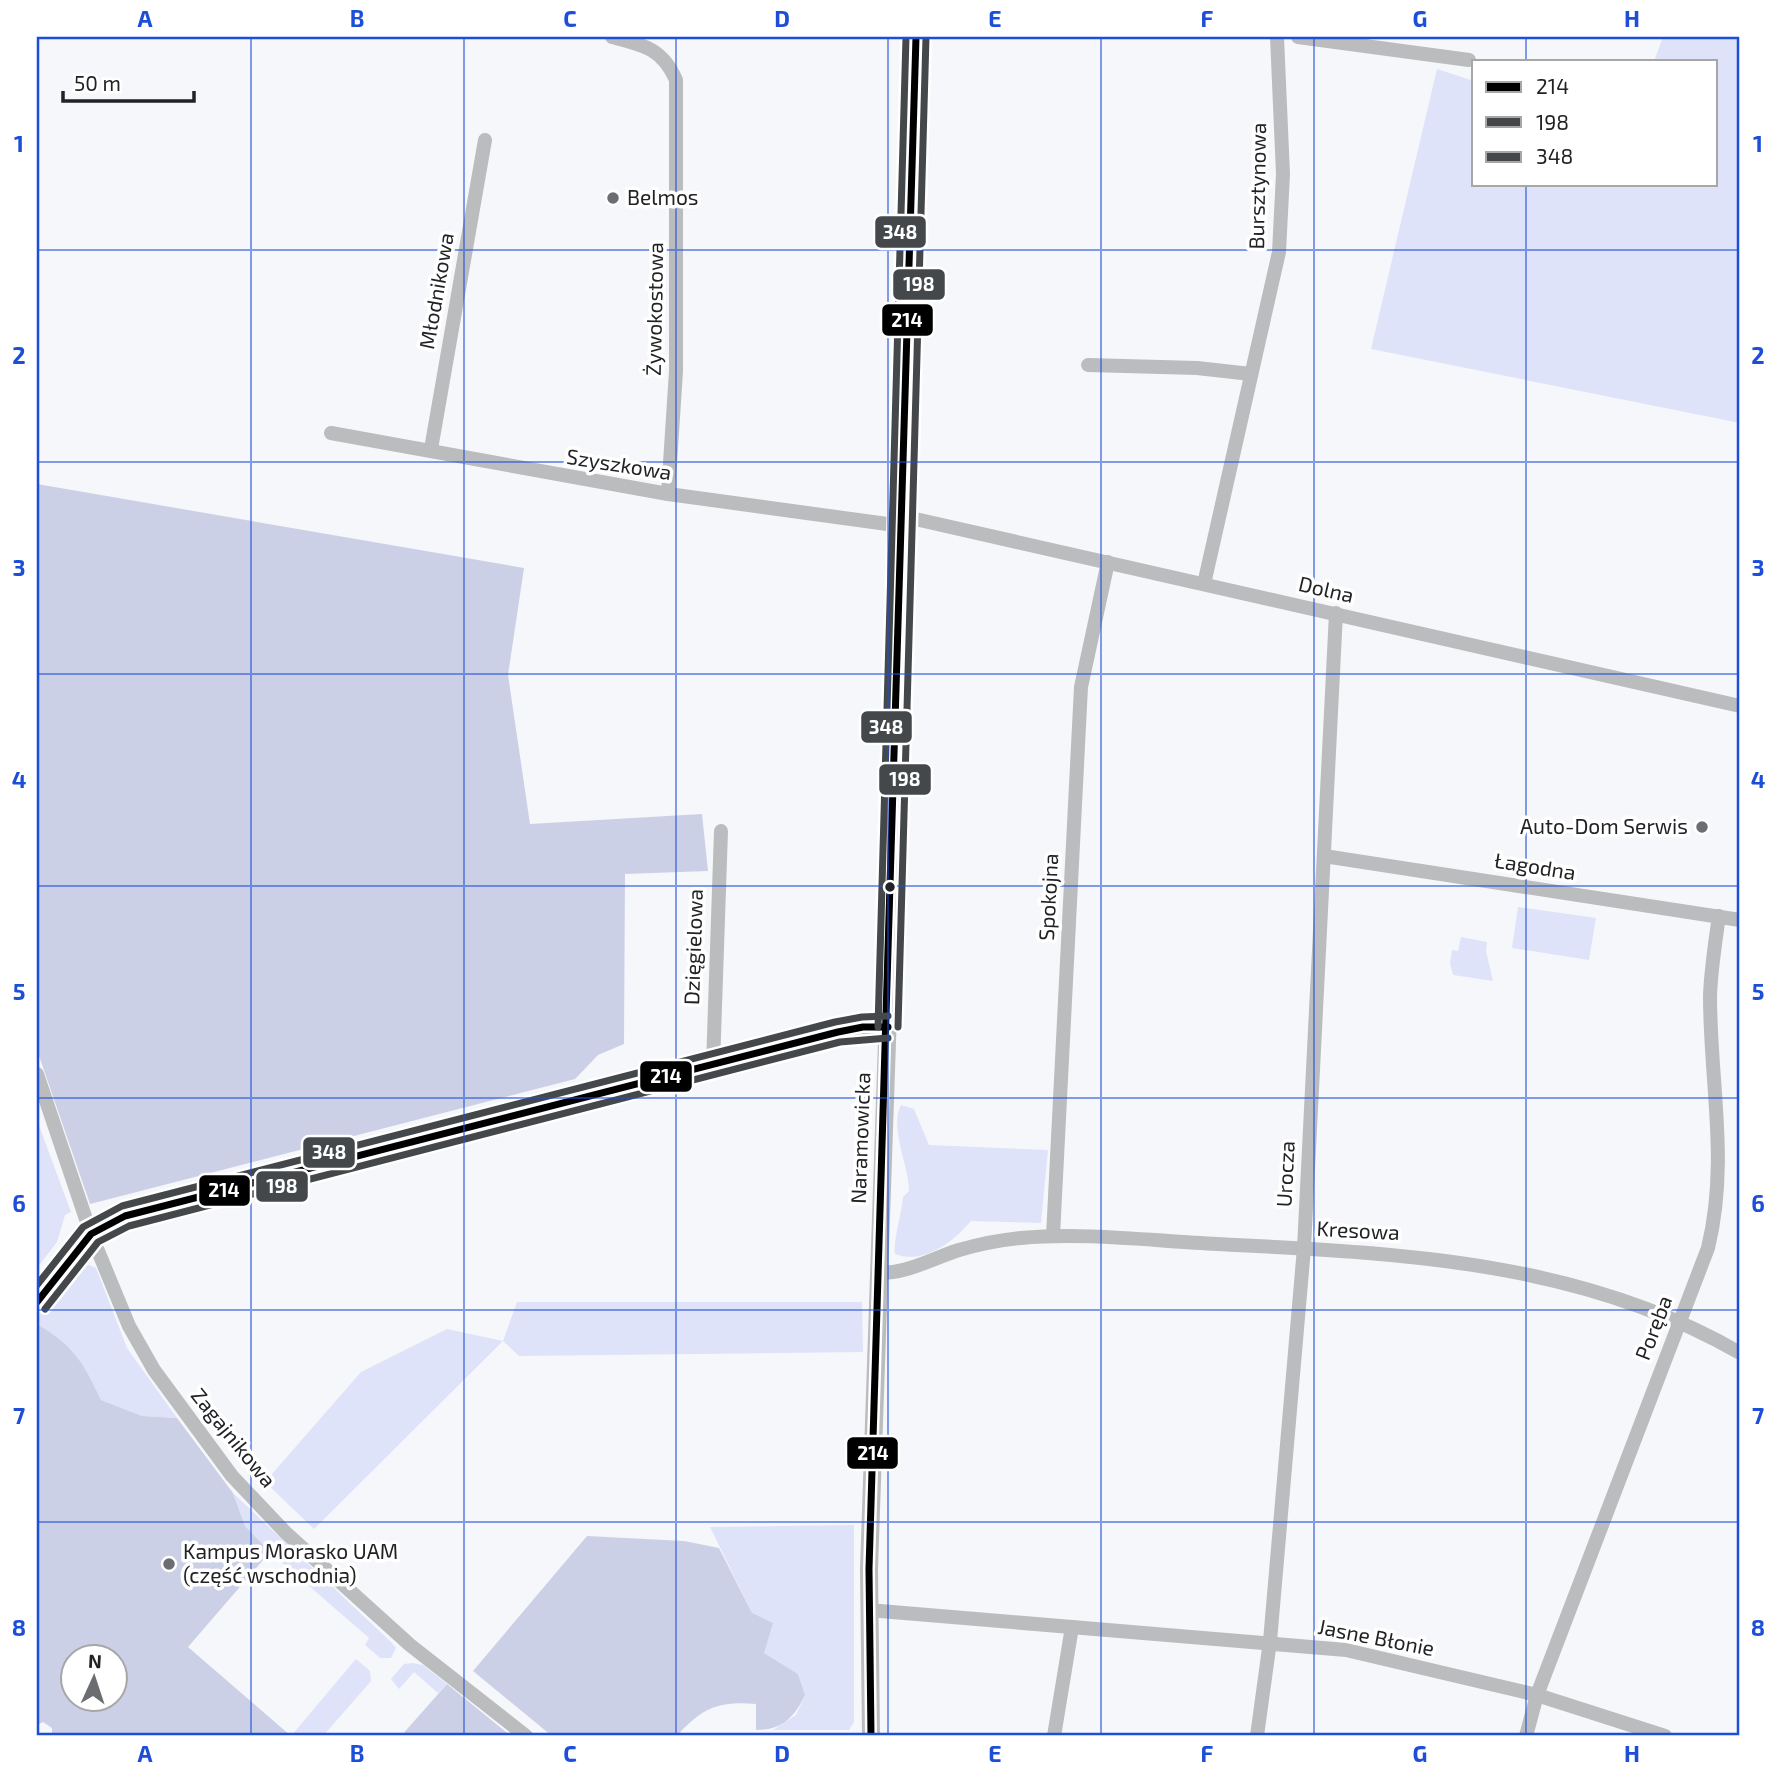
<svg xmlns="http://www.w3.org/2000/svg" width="1777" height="1773" font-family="'Exo 2',sans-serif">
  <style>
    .green { fill: #dee3f9 }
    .forest { fill: #cbd0e7; fill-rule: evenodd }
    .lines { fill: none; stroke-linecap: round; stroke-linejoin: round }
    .minor { stroke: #babcbd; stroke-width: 14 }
    .tertiary { stroke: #babcbd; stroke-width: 18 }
    .bus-1-casing { stroke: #fff; stroke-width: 12 }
    .bus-2-casing { stroke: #fff; stroke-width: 12 }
    .bus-3-casing { stroke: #fff; stroke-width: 12 }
    .bus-1 { stroke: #000; stroke-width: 7 }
    .bus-2 { stroke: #45484a; stroke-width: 7 }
    .bus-3 { stroke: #45484a; stroke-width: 7 }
    .grid { fill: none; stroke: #1d4ed8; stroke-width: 2; stroke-opacity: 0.55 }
    .poi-dot { fill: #6c6d70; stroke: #fff; stroke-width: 2.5 }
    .bus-dot { fill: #222225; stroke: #fff; stroke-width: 2.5 }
    .labels { text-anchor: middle; stroke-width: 7; stroke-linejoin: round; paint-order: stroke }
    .street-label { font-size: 21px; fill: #222225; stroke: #fff }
    .poi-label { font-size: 21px; fill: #222225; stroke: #fff; text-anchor: start }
    .line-badge { stroke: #fff; stroke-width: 2.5 }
    .badge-label { font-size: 19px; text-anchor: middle; font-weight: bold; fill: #fff }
    .neatline { fill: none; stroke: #1d4ed8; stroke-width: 2.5 }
    .grid-label { font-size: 23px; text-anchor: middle; font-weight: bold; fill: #1d4ed8 }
  </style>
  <rect width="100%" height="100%" fill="#f6f7fa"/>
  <!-- green -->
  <g class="green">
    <polygon points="1663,37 1740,37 1740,423 1371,349 1437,69 1474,81 1474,184 1716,184 1716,61 1654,61"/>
    <polygon points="1518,907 1596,918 1589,960 1512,948"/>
    <polygon points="1461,937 1487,942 1486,951 1493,981 1453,975 1450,963 1452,950 1458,951"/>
    <path d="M901,1105L914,1109L929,1145L1048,1150L1041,1223L971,1221C953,1242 924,1265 895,1254C893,1242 902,1212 903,1197L909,1191C909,1166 889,1127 901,1105Z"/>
    <polygon points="37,1120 71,1212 65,1215 57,1242 37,1268"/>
    <path d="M82,1262L96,1268L127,1348L177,1418L142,1416L101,1400C85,1364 71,1344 37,1324V1316Z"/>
    <polygon points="517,1302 862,1302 863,1352 519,1356 503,1341 314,1529 265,1482 361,1372 447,1329 503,1341"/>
    <polygon points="233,1493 391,1642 396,1648 391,1658 380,1658 365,1645 369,1638 270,1552 245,1526"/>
    <polygon points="854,1525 854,1722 849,1730 773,1730 796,1715 805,1695 798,1674 764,1653 752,1613 710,1527"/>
    <polygon points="356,1659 370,1671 371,1681 323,1736 291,1736"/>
    <polygon points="413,1663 423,1665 447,1684 438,1693 414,1672 399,1689 391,1679 404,1664"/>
  </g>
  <!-- forest -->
  <g class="forest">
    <polygon points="37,484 524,568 508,675 530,824 702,814 708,871 625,874 624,1044 598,1055 575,1079 90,1204 37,1050"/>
    <path d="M37,1324C73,1345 84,1363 101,1400L142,1416L177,1418L233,1493L245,1526L270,1552L188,1647L291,1736H52V1728L43,1722L37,1725ZM74,1658H116V1700H74Z"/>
    <path d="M587,1536L684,1541L719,1548L752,1613L773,1623L764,1653L798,1674L805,1695C794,1718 782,1730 756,1730V1704C718,1701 702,1708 677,1736H552L473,1671Z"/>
    <polygon points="447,1684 511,1736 401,1736"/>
  </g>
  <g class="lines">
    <!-- minor -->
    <g class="minor">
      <path d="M612,37C643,45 662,48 676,80V371L668,494"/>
      <polyline points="1298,37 1469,60"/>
      <polyline points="1088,365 1197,368 1251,374"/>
      <polyline points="331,433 668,494 902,526"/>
      <polyline points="431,449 485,140"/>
      <polyline points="902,516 1740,706"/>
      <polyline points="1204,584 1279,252 1283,174 1277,37"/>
      <polyline points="1324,856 1740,920"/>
      <polyline points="713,1065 721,831"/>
      <polyline points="37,1074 91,1234 129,1326 154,1370 232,1476 286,1533 410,1645 526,1736"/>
      <polyline points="1053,1236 1081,687 1108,562"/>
      <path d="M879,1273C908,1273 931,1259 959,1250C980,1244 1000,1240 1021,1238C1085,1232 1153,1241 1217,1244C1397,1253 1580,1260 1740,1353"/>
      <polyline points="868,1610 1346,1650 1537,1695 1665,1736"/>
      <polyline points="1054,1736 1072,1627"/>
      <polyline points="1257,1736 1270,1641 1304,1248 1336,613"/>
      <path d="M1526,1736L1537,1695L1708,1248C1729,1162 1710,1083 1710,996C1711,969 1715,943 1719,916"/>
    </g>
    <!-- tertiary -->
    <g class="tertiary">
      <polyline points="37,1302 91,1234 125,1216 838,1032 863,1027 888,1027"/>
      <polyline points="871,1736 869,1569 889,983 916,37"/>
    </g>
    <!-- bus-1 casing -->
    <g class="bus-1-casing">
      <g id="bus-1">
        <polyline points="37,1302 91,1234 125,1216 838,1032 863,1027 888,1027"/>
        <polyline points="871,1736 869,1569 916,37"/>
      </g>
    </g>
    <!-- bus-2 casing -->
    <g class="bus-2-casing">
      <g id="bus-2">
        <polyline points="898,1027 926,37"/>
        <polyline points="45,1309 98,1242 129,1226 840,1042 888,1038"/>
      </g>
    </g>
    <!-- bus-3 casing -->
    <g class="bus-3-casing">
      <g id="bus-3">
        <polyline points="878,1027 906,37"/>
        <polyline points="37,1285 83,1227 122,1206 835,1022 862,1017 888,1016"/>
      </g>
    </g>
    <!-- bus-1 -->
    <use href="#bus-1" class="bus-1"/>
    <!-- bus-2 -->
    <use href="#bus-2" class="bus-2"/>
    <!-- bus-3 -->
    <use href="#bus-3" class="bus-3"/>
  </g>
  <!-- grid -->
  <path class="grid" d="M251,37V1736M464,37V1736M676,37V1736M888,37V1736M1101,37V1736M1314,37V1736M1526,37V61M1526,184V1736M37,250H1740M37,462H1740M37,674H1740M37,886H1740M37,1098H1740M37,1310H1740M37,1522H1740"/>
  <!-- markers -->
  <g class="poi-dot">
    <circle cx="613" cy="198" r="7"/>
    <circle cx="1702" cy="827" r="7"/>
    <circle cx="169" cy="1564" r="7"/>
  </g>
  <circle class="bus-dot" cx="890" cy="887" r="6"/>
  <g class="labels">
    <!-- street labels -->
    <g class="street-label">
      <text transform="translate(1258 186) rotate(-89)" y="7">Bursztynowa</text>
      <text transform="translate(437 291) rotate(-80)" y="7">Młodnikowa</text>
      <text transform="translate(655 309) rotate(-89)" y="7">Żywokostowa</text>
      <text transform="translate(619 465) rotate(9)" y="7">Szyszkowa</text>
      <text transform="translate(1326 590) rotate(13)" y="7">Dolna</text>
      <text transform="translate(1535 867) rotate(9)" y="7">Łagodna</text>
      <text transform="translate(1049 897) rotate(-87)" y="7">Spokojna</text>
      <text transform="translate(694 947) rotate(-88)" y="7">Dzięgielowa</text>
      <text transform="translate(861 1138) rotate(-88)" y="7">Naramowicka</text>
      <text transform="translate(1286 1174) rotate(-87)" y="7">Urocza</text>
      <text transform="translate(1358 1231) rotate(3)" y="7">Kresowa</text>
      <text transform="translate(1654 1328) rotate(-69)" y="7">Poręba</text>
      <text transform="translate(233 1438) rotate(51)" y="7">Zagajnikowa</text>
      <text transform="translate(1376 1638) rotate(11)" y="7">Jasne Błonie</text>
    </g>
    <!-- poi labels -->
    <g class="poi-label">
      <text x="627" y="205">Belmos</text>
      <text x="1688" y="834" text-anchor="end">Auto-Dom Serwis</text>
      <text x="183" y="1559">Kampus Morasko UAM<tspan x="183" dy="24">(część wschodnia)</tspan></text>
    </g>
  </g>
  <g class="line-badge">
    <rect x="874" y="215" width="53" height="34" rx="7" fill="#45484a"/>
    <rect x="892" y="268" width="54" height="33" rx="7" fill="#45484a"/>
    <rect x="881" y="303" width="53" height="34" rx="7" fill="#000"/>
    <rect x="860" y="710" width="53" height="34" rx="7" fill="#45484a"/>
    <rect x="878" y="763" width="54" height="33" rx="7" fill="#45484a"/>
    <rect x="639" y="1060" width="54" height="33" rx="7" fill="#000"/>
    <rect x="302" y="1136" width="54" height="33" rx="7" fill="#45484a"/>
    <rect x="255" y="1170" width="54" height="33" rx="7" fill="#45484a"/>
    <rect x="198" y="1174" width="53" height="33" rx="7" fill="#000"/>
    <rect x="846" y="1436" width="53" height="34" rx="7" fill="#000"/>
  </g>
  <g class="badge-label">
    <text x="900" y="239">348</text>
    <text x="919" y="291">198</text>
    <text x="907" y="327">214</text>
    <text x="886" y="734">348</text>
    <text x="905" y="786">198</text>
    <text x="666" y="1083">214</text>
    <text x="329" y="1159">348</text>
    <text x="282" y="1193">198</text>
    <text x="224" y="1197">214</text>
    <text x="873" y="1460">214</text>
  </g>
  <!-- border -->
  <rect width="1777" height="1773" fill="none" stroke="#ffffff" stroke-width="77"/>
  <!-- legend -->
  <rect x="1472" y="60" width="245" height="126" fill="#ffffff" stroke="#a7a7a8" stroke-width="2"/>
  <rect x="1486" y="82" width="35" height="10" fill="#000000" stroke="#a7a7a8" stroke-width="2"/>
  <text x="1536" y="94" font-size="21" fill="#222225">214</text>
  <rect x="1486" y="117" width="35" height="10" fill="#45484a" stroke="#a7a7a8" stroke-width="2"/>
  <text x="1536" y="130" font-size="21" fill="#222225">198</text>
  <rect x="1486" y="152" width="35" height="10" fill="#45484a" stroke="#a7a7a8" stroke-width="2"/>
  <text x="1536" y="164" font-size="21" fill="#222225">348</text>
  <!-- north arrow -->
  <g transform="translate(94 1678) rotate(3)"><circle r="33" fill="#ffffff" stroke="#a7a7a8" stroke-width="2"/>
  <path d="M0-5L12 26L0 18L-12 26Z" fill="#6c6d70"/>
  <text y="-10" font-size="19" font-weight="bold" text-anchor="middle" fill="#222225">N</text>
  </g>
  <!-- scale -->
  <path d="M63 91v10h131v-10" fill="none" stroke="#222225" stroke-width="3.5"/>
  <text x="74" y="91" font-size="21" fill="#222225" stroke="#ffffff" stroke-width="5" paint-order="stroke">50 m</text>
  <rect x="38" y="38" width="1700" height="1696" class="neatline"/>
  <g class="grid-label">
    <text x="145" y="27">A</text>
    <text x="357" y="27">B</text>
    <text x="570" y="27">C</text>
    <text x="782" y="27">D</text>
    <text x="995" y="27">E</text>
    <text x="1207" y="27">F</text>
    <text x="1420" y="27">G</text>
    <text x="1632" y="27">H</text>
    <text x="19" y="152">1</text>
    <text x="1758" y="152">1</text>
    <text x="19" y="364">2</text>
    <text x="1758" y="364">2</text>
    <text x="19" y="576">3</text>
    <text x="1758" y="576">3</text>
    <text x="19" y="788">4</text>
    <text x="1758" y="788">4</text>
    <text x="19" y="1000">5</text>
    <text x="1758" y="1000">5</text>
    <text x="19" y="1212">6</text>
    <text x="1758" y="1212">6</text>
    <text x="19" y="1424">7</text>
    <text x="1758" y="1424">7</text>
    <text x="19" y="1636">8</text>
    <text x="1758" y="1636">8</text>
    <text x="145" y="1762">A</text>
    <text x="357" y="1762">B</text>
    <text x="570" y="1762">C</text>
    <text x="782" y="1762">D</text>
    <text x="995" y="1762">E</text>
    <text x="1207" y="1762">F</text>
    <text x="1420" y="1762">G</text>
    <text x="1632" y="1762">H</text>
  </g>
</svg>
